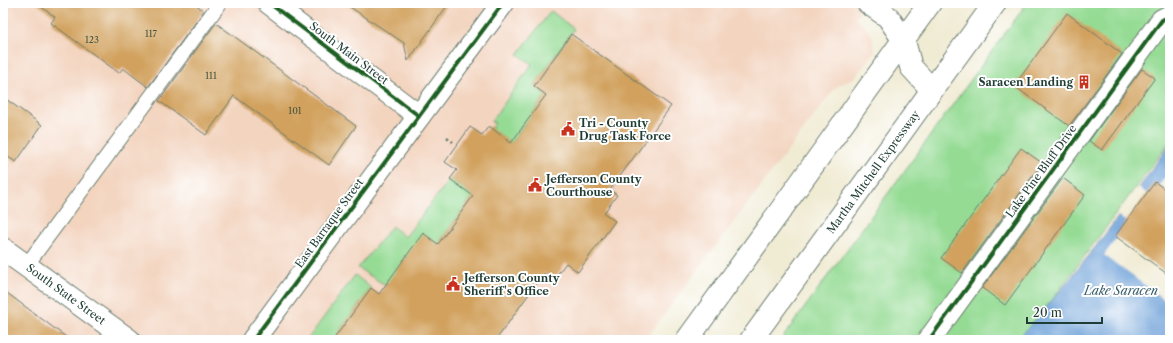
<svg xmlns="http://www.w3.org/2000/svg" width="1173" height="343" font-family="'Libre Caslon Text',serif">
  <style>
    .built { fill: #f3d4bf }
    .green { fill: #95db94; stroke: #5a8c64 }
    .water { fill: #6b9fd7; stroke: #456e86 }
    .pier { fill: #f0ebd3 }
    .building { fill: #d1a15d }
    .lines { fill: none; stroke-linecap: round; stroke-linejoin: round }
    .service-casing { stroke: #687a6c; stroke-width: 16 }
    .minor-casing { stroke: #687a6c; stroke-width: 24 }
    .trunk-casing { stroke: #687a6c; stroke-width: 24 }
    .path { stroke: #687a6c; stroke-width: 2.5; stroke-dasharray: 3 3; stroke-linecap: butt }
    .service { stroke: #fff; stroke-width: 14 }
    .minor { stroke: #fff; stroke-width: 22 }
    .trunk { stroke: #fff; stroke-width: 22 }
    .cycleway-casing { stroke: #fff; stroke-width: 6 }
    .cycleway { stroke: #1b5e20; stroke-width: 4 }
    .labels { text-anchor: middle; stroke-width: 4; stroke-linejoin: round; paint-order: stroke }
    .number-label { font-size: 9px; fill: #4c563e }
    .street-label { font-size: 11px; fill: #1f3d34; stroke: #fff }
    .poi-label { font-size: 11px; font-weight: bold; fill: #1f3d34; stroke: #fff; text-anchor: start }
    .water-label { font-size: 12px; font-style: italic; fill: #3a5f6d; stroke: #fff }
  </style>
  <rect width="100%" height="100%" fill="#fff"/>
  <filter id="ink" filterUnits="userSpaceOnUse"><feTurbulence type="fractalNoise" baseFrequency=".025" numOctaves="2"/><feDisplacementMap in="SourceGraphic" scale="8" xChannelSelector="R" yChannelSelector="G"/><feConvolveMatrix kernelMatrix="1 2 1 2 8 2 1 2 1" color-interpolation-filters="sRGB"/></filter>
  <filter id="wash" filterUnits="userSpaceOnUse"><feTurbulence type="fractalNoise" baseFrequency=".012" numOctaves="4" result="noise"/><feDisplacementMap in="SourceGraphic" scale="16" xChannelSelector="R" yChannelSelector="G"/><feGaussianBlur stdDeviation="0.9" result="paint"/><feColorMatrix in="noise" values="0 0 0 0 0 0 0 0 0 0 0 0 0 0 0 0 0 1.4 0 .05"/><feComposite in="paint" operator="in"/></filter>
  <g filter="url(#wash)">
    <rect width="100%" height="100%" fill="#f0ebd3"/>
    <!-- built -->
    <polygon class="built" points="3,3 866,3 856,18 872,35 875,52 855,77 835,88 645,340 3,340"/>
    <!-- green -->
    <g class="green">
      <polygon points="1027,3 1170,3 1170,141 1043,312 1017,340 781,340"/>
      <polygon points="551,11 574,29 534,86 546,95 511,143 491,128 495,123 491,122 532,64 518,54"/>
      <polygon points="450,179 473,196 438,244 385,285 358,268 392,226 405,237"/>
      <polygon points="355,275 371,288 333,340 307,340"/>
    </g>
    <!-- water -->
    <path class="water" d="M1170,143V340H1017C1073,279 1124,212 1170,143Z"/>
    <!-- pier -->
    <polygon class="pier" points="1170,170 1170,304 1104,255 1128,223 1117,215 1138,187 1151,197"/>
    <g id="blocks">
      <!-- building -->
      <g class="building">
        <polygon points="36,3 194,3 204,11 148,87 123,68 119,73 51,23 55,17"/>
        <polygon points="344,3 449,3 408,61 404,43"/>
        <polygon points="1067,13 1122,54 1069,126 1014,86"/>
        <polygon points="216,23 356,126 329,165 234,96 206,135 159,101"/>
        <polygon points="571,34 671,106 610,190 617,195 604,213 615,221 578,272 566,263 553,280 544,273 496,340 333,340 371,288 379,294 423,233 438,244 473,196 450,179 457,170 445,162 470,127 482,135 489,126 511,143 546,95 534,86"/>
        <polygon points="1142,69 1155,78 1102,150 1089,141"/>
        <polygon points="3,97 42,125 16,162 3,154"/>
        <polygon points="1021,148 1042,163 962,273 941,258"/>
        <polygon points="1063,178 1085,195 1005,305 982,288"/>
        <polygon points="1155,182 1170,193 1170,276 1115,236"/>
        <polygon points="3,290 70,340 3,340"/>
      </g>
    </g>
  </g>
  <g filter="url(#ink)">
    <use href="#blocks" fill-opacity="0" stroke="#687a6c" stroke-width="1"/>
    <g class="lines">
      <!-- service casing -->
      <g class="service-casing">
        <polyline id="service" points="26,266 220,3"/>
      </g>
      <!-- minor casing -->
      <g class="minor-casing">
        <g id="minor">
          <polyline points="269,3 419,116"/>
          <polyline points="868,3 888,17 904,41 911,67 932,90"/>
          <polyline points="3,249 129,340"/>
          <polyline points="253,340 503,3"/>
          <polyline points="929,340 1162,20 1170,16"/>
        </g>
      </g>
      <!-- trunk casing -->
      <g class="trunk-casing">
        <g id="trunk">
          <polyline points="687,340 930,3"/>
          <polyline points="751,340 995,3"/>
        </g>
      </g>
      <!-- path -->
      <polyline class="path" points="447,137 453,142"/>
      <!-- service -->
      <use href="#service" class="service"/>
      <!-- minor -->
      <use href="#minor" class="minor"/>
      <!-- trunk -->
      <use href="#trunk" class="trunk"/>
      <!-- cycleway casing -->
      <g class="cycleway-casing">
        <g id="cycleway">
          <polyline points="269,3 419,116"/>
          <polyline points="253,340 503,3"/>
          <polyline points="929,340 1162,20 1170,16"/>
        </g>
      </g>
      <!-- cycleway -->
      <use href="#cycleway" class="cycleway"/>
    </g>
  </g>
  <!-- icons -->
  <defs>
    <g id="building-bare" transform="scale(1.08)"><path d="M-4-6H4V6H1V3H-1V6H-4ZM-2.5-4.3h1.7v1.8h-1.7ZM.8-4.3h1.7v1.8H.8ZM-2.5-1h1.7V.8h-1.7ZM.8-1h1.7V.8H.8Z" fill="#c8321e" stroke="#fff" stroke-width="2.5" paint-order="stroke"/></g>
    <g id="civic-bare" transform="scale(1.08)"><path d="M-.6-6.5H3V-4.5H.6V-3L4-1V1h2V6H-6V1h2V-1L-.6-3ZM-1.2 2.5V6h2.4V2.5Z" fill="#c8321e" stroke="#fff" stroke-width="2.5" paint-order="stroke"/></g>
  </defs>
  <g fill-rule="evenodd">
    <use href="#building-bare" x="1084" y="82"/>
    <use href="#civic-bare" x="568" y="129"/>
    <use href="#civic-bare" x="535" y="185"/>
    <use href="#civic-bare" x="453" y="284"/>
  </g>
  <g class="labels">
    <!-- number labels -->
    <g class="number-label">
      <text x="151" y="37">117</text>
      <text x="92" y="43">123</text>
      <text x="211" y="79">111</text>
      <text x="295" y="114">101</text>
    </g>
    <!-- street labels -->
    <g class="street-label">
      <text transform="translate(349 53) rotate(37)" y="4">South Main Street</text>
      <text transform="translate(1041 171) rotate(-54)" y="4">Lake Pine Bluff Drive</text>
      <text transform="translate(873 172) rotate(-54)" y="4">Martha Mitchell Expressway</text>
      <text transform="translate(329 223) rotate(-54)" y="4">East Barraque Street</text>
      <text transform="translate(66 294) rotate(36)" y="4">South State Street</text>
    </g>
    <!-- poi labels -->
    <g class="poi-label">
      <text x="1073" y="86" text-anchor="end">Saracen Landing</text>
      <text x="579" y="127">Tri - County<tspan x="579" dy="13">Drug Task Force</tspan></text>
      <text x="546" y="183">Jefferson County<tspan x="546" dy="13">Courthouse</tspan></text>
      <text x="464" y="282">Jefferson County<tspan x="464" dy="13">Sheriff's Office</tspan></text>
    </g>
    <!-- water labels -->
    <g class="water-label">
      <text x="1121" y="295">Lake Saracen</text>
    </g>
  </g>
  <!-- margin -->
  <rect width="1173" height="343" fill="none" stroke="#fff" stroke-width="16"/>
  <!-- scale -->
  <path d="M1027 317v6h75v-6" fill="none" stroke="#1f3d34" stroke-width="2"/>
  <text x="1033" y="317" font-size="12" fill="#1f3d34" stroke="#ffffff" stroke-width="3" paint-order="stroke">20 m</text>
</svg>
